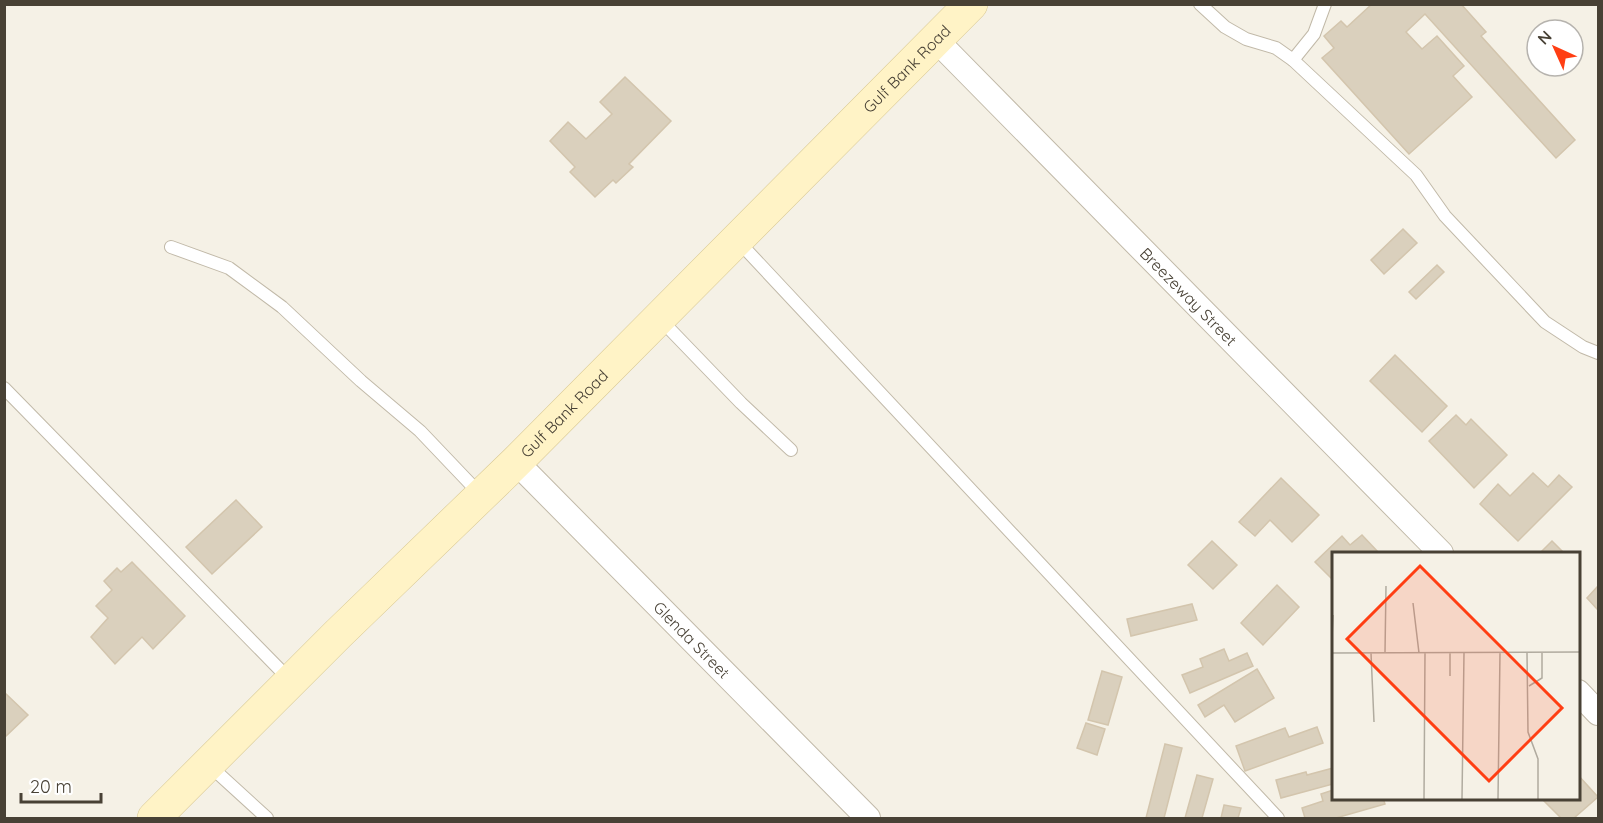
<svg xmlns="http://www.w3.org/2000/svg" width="1603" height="823" font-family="Quicksand,sans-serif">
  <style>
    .building { fill: #dad0bd; stroke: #d3c5ad; stroke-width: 1.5 }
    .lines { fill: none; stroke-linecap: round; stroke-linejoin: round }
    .lane-casing { stroke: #c1b9a8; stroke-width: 14 }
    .street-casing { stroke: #c1b9a8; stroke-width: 26 }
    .secondary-casing { stroke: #d8c892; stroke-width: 34 }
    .lane { stroke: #fff; stroke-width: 12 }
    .street { stroke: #fff; stroke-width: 24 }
    .secondary { stroke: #fff3c6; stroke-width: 33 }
    .labels { text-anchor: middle; stroke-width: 5; stroke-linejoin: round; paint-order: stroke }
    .street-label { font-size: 16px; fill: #484135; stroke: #fff }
    .inset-road { fill: none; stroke: #b0ab9f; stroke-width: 1.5 }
    .view { fill: #ff3e13; fill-opacity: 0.15; stroke: #ff3e13; stroke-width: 3 }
    .inset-edge { fill: none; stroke: #484135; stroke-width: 3 }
  </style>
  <rect width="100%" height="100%" fill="#f5f1e6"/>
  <!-- building -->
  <g class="building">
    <polygon points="1372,4 1461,4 1486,32 1481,36 1575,140 1556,158 1425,14 1406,32 1422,49 1437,36 1464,66 1453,76 1472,97 1409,154 1322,58 1334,48 1324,36 1341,21 1347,27"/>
    <polygon points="625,77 671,121 629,164 633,167 616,183 613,180 595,197 570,172 575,167 550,141 568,122 586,139 612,114 600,102"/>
    <polygon points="1403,229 1417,243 1384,274 1371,260"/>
    <polygon points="1437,265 1444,272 1416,299 1409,292"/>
    <polygon points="1395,355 1447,406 1422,432 1370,381"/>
    <polygon points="1456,415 1466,425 1471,419 1507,455 1474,488 1429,441"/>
    <polygon points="1533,473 1548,487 1559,475 1572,487 1518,541 1480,504 1498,484 1510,496"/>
    <polygon points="1281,478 1319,515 1292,542 1270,520 1255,536 1239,522"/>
    <polygon points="236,500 262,527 212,574 186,547"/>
    <polygon points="1362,535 1379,553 1333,553 1333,580 1315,562 1342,536 1350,545"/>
    <polygon points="1212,541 1237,565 1213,589 1188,565"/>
    <polygon points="1552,541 1564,553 1540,553"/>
    <polygon points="132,562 185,616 153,649 142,637 115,664 91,637 108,618 96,606 112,590 104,581 117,568 121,572"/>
    <polygon points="1277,585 1299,607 1263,645 1241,623"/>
    <polygon points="1598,586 1598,610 1587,598"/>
    <polygon points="1192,604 1197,620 1131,636 1127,619"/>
    <polygon points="1224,649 1229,661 1247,653 1253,666 1190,693 1182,675 1203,667 1200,659"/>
    <polygon points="1257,669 1274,698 1235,722 1224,705 1205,717 1198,705"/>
    <polygon points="1102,671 1122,677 1108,725 1088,720"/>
    <polygon points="4,692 28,715 4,738"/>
    <polygon points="1086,723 1105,729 1097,755 1077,748"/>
    <polygon points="1317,727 1323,743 1245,771 1236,746 1285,728 1289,737"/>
    <polygon points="1165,744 1182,748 1164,818 1146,818"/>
    <polygon points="1333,768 1333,784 1281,798 1276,780 1306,772 1307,775"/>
    <polygon points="1197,775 1213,779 1202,818 1185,818"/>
    <polygon points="1578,775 1598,797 1574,818 1561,818 1541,798 1578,798"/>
    <polygon points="1333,790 1333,798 1383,798 1385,804 1336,818 1305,818 1302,808 1323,801 1321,794"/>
    <polygon points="1224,805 1241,808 1238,818 1221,818"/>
  </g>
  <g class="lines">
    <!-- lane casing -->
    <g class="lane-casing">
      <g id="lane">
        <polyline points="1200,4 1225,27 1246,39 1276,48 1293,60 1416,175 1445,216 1545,322 1583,347 1598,353"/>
        <polyline points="1293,60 1314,34 1325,4"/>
        <polyline points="738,241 1278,818"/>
        <polyline points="171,247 229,268 282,307 361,381 420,431 480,494"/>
        <polyline points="660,319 741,403 791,450"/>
        <polyline points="4,388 289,679"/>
        <polyline points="209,765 267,818"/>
      </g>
    </g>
    <!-- street casing -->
    <g class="street-casing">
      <g id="street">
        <path id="s1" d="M936,40L1441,553"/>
        <path id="s2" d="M516,462L868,818"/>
        <polyline points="1578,692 1598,713"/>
      </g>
    </g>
    <!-- secondary casing -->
    <g class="secondary-casing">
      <g id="secondary">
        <path id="s3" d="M154,818L338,634L516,462L971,4"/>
      </g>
    </g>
    <!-- lane -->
    <use href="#lane" class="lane"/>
    <!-- street -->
    <use href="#street" class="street"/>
    <!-- secondary -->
    <use href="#secondary" class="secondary"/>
  </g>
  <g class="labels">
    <!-- street labels -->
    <g class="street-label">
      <text dy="6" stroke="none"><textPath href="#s3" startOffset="1062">Gulf Bank Road</textPath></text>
      <text dy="6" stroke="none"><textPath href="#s1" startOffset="360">Breezeway Street</textPath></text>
      <text dy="6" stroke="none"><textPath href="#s3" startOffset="576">Gulf Bank Road</textPath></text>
      <text dy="6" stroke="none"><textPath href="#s2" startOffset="250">Glenda Street</textPath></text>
    </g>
  </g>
  <!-- overview -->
  <g transform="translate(1332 552)">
    <rect width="248" height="248" fill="#f5f1e6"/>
    <path class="inset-road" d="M81,51L87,101M0,86L1,63M53,100L54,34M0,101L248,100M39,101L42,170M118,101V124M195,101L196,180L206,207V247M197,134L210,126V100M92,247L93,101M130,247L132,101M166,247L168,101"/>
    <path class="view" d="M88,14L230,156L157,229L15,87Z"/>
    <rect width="248" height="248" class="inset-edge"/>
  </g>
  <!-- border -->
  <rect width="1603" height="823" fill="none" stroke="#484135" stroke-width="12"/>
  <!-- north arrow -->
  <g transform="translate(1555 48) rotate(315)"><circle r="28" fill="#ffffff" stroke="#b6b3ae" stroke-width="1.5"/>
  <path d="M0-4.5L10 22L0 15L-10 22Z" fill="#ff3e13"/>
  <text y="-9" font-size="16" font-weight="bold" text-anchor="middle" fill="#484135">N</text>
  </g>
  <!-- scale -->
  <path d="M21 793v9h80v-9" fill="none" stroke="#484135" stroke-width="3"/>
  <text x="30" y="793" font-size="18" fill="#484135" stroke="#ffffff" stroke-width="4.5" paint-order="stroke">20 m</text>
</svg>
